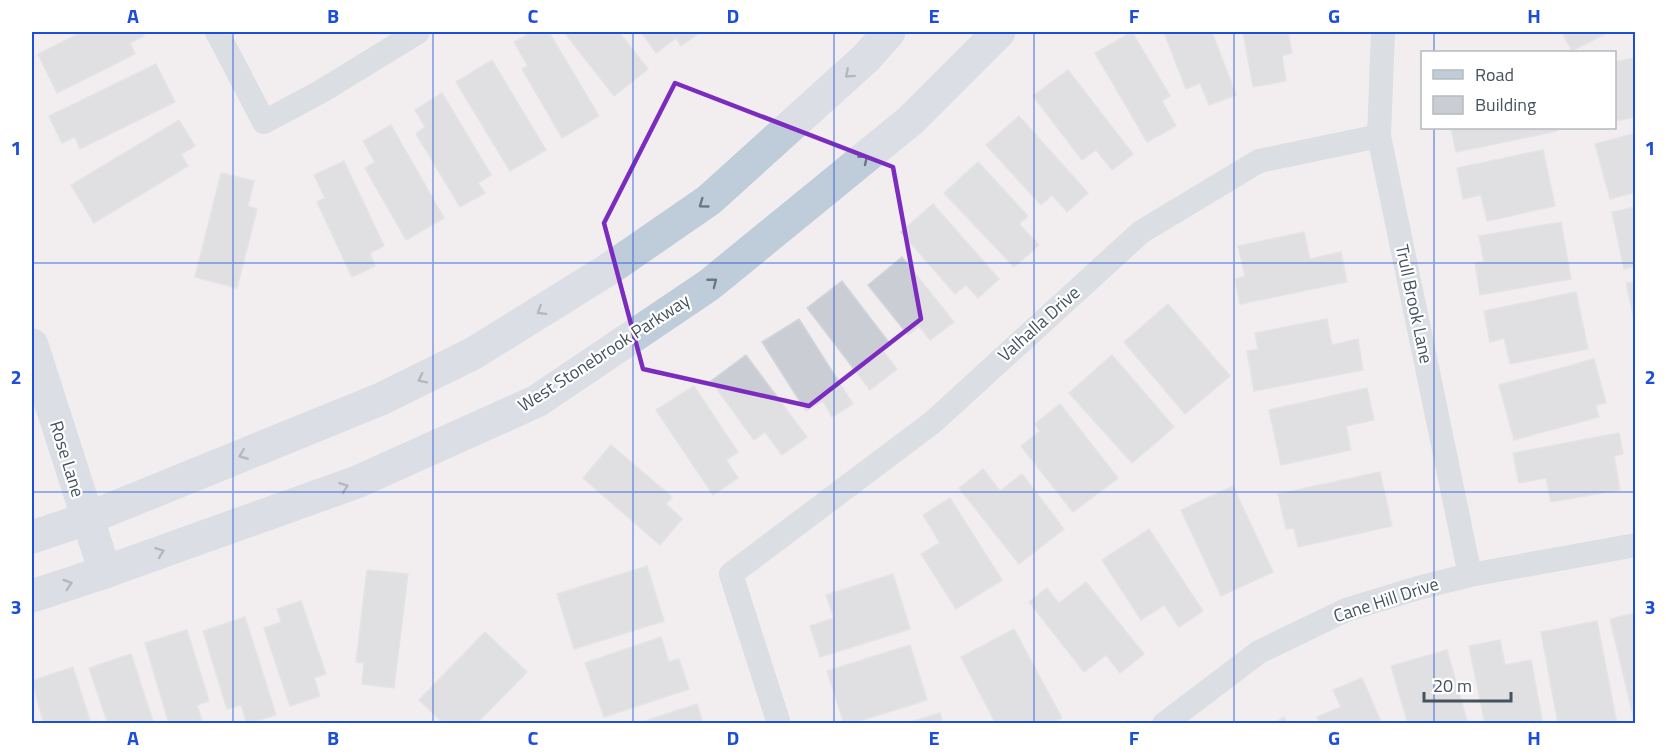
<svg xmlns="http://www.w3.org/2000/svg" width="1667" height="755" font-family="'Titillium Web',sans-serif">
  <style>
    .building { fill: #caced4; stroke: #d2d5db; stroke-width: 1.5 }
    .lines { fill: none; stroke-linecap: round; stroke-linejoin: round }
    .street { stroke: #becad2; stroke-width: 24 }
    .secondary { stroke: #bfcdda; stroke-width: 33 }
    .oneway { stroke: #6a7883 }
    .marked { fill: none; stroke: #7b2cbf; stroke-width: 4.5; stroke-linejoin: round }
    .grid { fill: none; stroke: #1d4ed8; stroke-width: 1.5; stroke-opacity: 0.55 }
    .labels { text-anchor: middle; stroke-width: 4.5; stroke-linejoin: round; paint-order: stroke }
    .street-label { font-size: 18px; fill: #45535e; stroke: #fff }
    .neatline { fill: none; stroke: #1d4ed8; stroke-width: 2 }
    .grid-label { font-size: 20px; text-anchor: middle; font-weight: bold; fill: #1d4ed8 }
  </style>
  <rect width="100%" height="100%" fill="#f2eeef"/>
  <!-- building -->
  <g class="building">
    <polygon points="82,32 142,32 144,36 130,43 135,54 57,93 38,54"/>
    <polygon points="532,32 549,32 599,116 562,138 522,69 528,66 514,42"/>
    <polygon points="564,32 619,32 648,69 614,96"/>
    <polygon points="641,32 697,32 698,34 681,46 676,38 656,53"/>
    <polygon points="1132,32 1170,96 1162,101 1176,126 1147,142 1095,53"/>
    <polygon points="1164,32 1212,32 1236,95 1209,105 1200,83 1186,89"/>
    <polygon points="1243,32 1288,32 1292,53 1282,56 1286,81 1253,87"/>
    <polygon points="1562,32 1609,32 1572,51"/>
    <polygon points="1636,58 1636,117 1614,121 1614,62"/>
    <polygon points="492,60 546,150 510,171 456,82"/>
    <polygon points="156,64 175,102 80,149 75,137 62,143 49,116"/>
    <polygon points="1068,70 1133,154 1112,170 1096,150 1082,160 1033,96"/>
    <polygon points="442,93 491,175 478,183 485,193 460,207 416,134 425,127 415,110"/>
    <polygon points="1019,116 1088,193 1067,212 1052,195 1041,205 986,145"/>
    <polygon points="179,120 195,146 181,154 188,166 94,223 71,185"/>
    <polygon points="391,125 444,218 406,240 365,168 375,162 363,141"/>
    <polygon points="1451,128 1556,128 1557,131 1456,152"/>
    <polygon points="1636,133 1636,192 1610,199 1595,144"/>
    <polygon points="1543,150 1555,206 1487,221 1481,195 1463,199 1457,168"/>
    <polygon points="344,161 384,246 370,253 375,266 352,277 317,202 325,198 314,175"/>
    <polygon points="978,162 1028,216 1019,224 1039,245 1014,267 944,193"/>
    <polygon points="221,173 254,181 248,206 257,209 237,288 195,277"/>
    <polygon points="933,204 999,279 978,298 966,285 955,294 901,232"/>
    <polygon points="1636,207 1636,266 1624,269 1612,212"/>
    <polygon points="1561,222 1571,279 1480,295 1475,263 1484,262 1479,236"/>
    <polygon points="1304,232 1310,259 1341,252 1347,282 1240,304 1235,279 1245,276 1238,246"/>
    <polygon points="902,257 954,322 930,340 919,326 908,335 868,285"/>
    <polygon points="842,281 891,345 883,351 897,369 870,390 807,308"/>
    <polygon points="1636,282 1636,328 1626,283"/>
    <polygon points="1576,292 1588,349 1510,364 1504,338 1490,342 1484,311"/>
    <polygon points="1168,304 1230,376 1185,414 1124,342"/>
    <polygon points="799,319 853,404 832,417 823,401 806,411 762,342"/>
    <polygon points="1327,319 1332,345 1358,339 1363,370 1254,391 1247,351 1258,349 1255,333"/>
    <polygon points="746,355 807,437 782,455 765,432 754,440 711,381"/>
    <polygon points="1112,355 1174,427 1132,463 1069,393"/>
    <polygon points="1594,359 1606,403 1596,405 1599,417 1514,440 1499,385"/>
    <polygon points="694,386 738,452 726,460 738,478 713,495 656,410"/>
    <polygon points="1367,388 1374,420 1346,426 1351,450 1281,465 1269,410"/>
    <polygon points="1060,404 1118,478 1073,512 1021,446 1040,431 1035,424"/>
    <polygon points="1619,433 1623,454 1614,456 1620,490 1551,502 1546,478 1519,483 1513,453"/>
    <polygon points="611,445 672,497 666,504 682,519 660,545 583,478"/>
    <polygon points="983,469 1000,491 1022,474 1064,529 1019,564 959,488"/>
    <polygon points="1380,472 1392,526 1298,547 1294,528 1286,529 1278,494"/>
    <polygon points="1233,486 1273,572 1221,596 1181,510"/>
    <polygon points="950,498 1002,580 956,609 921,554 940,543 923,515"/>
    <polygon points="1149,529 1203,611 1179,627 1164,605 1141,620 1102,560"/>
    <polygon points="647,566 664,621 574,649 557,594"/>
    <polygon points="367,570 408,574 394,688 362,684 364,663 356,662"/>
    <polygon points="893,574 910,629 820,657 810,626 834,618 826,595"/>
    <polygon points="1086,582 1144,654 1120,673 1106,655 1084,672 1029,602 1047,588 1059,603"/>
    <polygon points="301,601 326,674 314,678 320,696 290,706 264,628 281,622 277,609"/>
    <polygon points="1636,613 1636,724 1635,724 1610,619"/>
    <polygon points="245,617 276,715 247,724 241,705 227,709 203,631"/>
    <polygon points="1597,621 1617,724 1558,724 1541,632"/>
    <polygon points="1014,629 1062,718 1051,724 996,724 961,657"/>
    <polygon points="187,630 209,701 197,705 203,724 169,724 145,643"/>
    <polygon points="485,632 527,672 476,724 444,724 419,700"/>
    <polygon points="661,637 669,662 679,659 689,689 604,717 585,663"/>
    <polygon points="1500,640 1505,665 1531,660 1543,724 1485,724 1469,646"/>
    <polygon points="910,645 927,700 850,724 844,724 827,671"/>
    <polygon points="1447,650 1468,724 1408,724 1391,666"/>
    <polygon points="131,654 154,724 108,724 89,668"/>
    <polygon points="73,667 91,724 44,724 32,681"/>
    <polygon points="1362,678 1382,724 1320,724 1317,717 1341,707 1333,690"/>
    <polygon points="697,704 703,724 636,724"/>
    <polygon points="940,713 943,724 904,724"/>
    <polygon points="1284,717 1288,724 1273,724"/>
  </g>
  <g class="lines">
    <!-- street -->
    <g class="street">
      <polyline points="217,32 264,122 322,91 418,32"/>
      <polyline points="1383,32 1379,136 1470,575"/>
      <polyline points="779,724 731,574 933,422 1141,232 1259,161 1379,136"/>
      <polyline points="1164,724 1259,652 1346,610 1418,588 1470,575 1636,545"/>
    </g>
    <!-- secondary -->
    <g class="secondary">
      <polyline points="32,345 105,572"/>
      <polyline points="32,537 86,519 381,399 474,353 609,269 709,200 866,58 889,32"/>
      <polyline points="32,596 105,572 357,482 537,401 709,285 911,120 999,32"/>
    </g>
  </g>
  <!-- one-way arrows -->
  <defs><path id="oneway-chevron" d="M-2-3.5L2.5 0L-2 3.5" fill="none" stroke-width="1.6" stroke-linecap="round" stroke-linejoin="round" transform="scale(1.5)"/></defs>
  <g class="oneway">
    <use href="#oneway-chevron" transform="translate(849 74) rotate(138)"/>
    <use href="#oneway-chevron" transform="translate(864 159) rotate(-39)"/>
    <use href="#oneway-chevron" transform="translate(703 204) rotate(144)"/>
    <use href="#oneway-chevron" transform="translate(713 282) rotate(-38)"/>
    <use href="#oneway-chevron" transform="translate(541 311) rotate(148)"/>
    <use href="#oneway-chevron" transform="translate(422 379) rotate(154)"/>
    <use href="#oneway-chevron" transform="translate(243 455) rotate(158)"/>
    <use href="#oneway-chevron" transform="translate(344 487) rotate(-20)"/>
    <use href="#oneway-chevron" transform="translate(160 552) rotate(-20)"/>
    <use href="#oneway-chevron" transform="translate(68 584) rotate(-18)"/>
  </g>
  <!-- marked area -->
  <path d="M0 0H1667V755H0ZM675,83L893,167L921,319L809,406L643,369L604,223Z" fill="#f2eeef" fill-opacity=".55" fill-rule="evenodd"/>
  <path class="marked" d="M675,83L893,167L921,319L809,406L643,369L604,223Z"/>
  <!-- grid -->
  <path class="grid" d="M233,32V724M433,32V724M633,32V724M834,32V724M1034,32V724M1234,32V724M1434,32V52M1434,128V724M32,263H1636M32,492H1636"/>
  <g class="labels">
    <!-- street labels -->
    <g class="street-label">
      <text transform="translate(1414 304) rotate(78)" y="6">Trull Brook Lane</text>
      <text transform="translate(1039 324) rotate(-42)" y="6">Valhalla Drive</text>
      <text transform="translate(604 353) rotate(-33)" y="6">West Stonebrook Parkway</text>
      <text transform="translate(67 459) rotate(73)" y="6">Rose Lane</text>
      <text transform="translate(1386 600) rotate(-18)" y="6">Cane Hill Drive</text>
    </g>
  </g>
  <!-- border -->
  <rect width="1667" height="755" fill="none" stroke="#ffffff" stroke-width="66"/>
  <!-- legend -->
  <rect x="1421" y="51" width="195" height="78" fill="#ffffff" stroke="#b5babf" stroke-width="1.5"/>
  <rect x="1433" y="70" width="30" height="9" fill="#bfcdda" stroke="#b5babf" stroke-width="1.5"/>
  <text x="1475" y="81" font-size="18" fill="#45535e">Road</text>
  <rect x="1433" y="96" width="30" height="18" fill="#caced4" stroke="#b5babf" stroke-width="1.5"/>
  <text x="1475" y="111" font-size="18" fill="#45535e">Building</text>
  <!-- scale -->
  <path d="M1424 692v9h87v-9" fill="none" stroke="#45535e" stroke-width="3"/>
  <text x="1433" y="692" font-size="18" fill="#45535e" stroke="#ffffff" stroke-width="4.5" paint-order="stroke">20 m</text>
  <rect x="33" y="33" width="1601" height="689" class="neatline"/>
  <g class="grid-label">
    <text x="133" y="23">A</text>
    <text x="333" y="23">B</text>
    <text x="533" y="23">C</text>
    <text x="733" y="23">D</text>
    <text x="934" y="23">E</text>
    <text x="1134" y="23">F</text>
    <text x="1334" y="23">G</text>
    <text x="1534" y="23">H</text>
    <text x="16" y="155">1</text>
    <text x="1650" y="155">1</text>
    <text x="16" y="384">2</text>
    <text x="1650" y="384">2</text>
    <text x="16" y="614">3</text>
    <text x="1650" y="614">3</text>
    <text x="133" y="745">A</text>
    <text x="333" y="745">B</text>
    <text x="533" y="745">C</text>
    <text x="733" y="745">D</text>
    <text x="934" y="745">E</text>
    <text x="1134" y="745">F</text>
    <text x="1334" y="745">G</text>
    <text x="1534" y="745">H</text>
  </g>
</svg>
